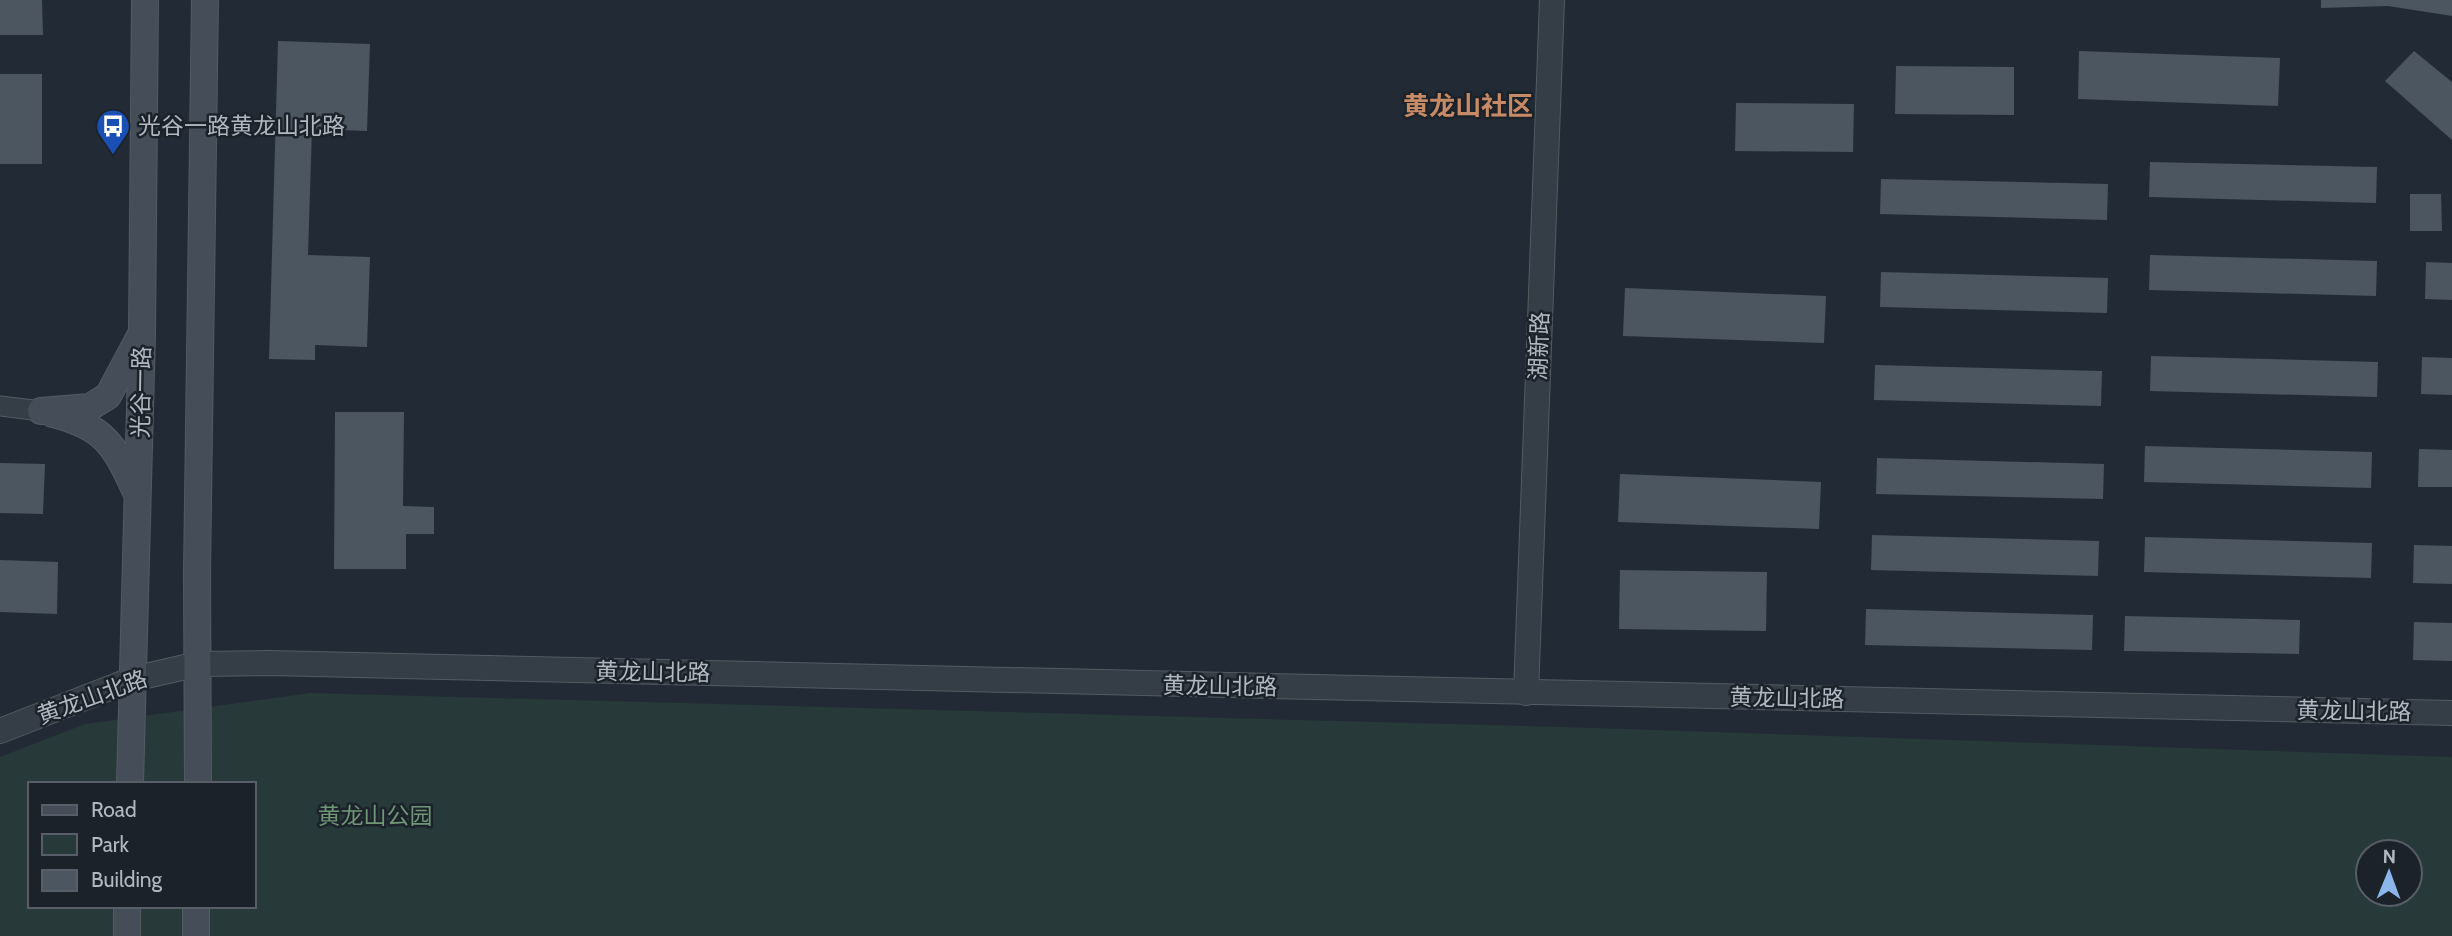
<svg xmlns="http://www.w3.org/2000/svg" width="2452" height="936" font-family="Cabin,'Noto Sans SC',sans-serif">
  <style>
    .green { fill: #273938; fill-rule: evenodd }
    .building { fill: #4b5660 }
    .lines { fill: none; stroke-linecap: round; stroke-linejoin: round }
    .minor-casing { stroke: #535b63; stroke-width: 21 }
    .tertiary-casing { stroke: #535b63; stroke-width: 26 }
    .secondary-casing { stroke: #535b63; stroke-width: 28 }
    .minor { stroke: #353d46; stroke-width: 19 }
    .tertiary { stroke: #353d46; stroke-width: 24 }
    .secondary { stroke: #444d58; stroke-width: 26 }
    .labels { text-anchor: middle; stroke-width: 5; stroke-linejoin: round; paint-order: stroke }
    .poi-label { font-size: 23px; fill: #b0b8c2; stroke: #1b222a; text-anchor: start }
    .street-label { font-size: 23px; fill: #b0b8c2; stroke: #1b222a }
    .park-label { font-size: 23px; fill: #719677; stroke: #1b222a }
    .quarter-label { font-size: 26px; font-weight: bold; fill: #c78a66; stroke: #1b222a }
  </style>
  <rect width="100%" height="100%" fill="#222b35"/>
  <!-- green -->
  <path class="green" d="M311,693L1595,728L2452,757V936H0V757L85,724ZM30,784H254V906H30ZM2368,852H2410V894H2368Z"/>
  <!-- building -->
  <g class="building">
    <polygon points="0,0 42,0 43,35 0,35"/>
    <polygon points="2321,0 2452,0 2452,16 2388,6 2321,8"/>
    <polygon points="278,41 370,44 367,131 312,129 308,255 370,257 367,347 315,345 315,360 269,359"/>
    <polygon points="2079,51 2280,58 2278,106 2078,99"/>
    <polygon points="2414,51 2452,82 2452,140 2385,81"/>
    <polygon points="1896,66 2014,67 2014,115 1895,114"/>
    <rect x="0" y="74" width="42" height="90"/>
    <polygon points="1736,103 1854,104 1853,152 1735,151"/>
    <polygon points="2150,162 2377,167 2376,203 2149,197"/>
    <polygon points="1881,179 2108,184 2107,220 1880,214"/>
    <polygon points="2410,194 2441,194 2442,231 2410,231"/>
    <polygon points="2150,255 2377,261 2376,296 2149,290"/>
    <polygon points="2426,262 2452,263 2452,300 2425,299"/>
    <polygon points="1881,272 2108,278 2107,313 1880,307"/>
    <polygon points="1625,288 1826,296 1824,343 1623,336"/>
    <polygon points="2151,356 2378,362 2377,397 2150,391"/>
    <polygon points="2422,357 2452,358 2452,395 2421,394"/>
    <polygon points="1875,365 2102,371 2101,406 1874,400"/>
    <polygon points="335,412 404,412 403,506 434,507 434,534 406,534 406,569 334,569"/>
    <polygon points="2145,446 2372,452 2371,488 2144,482"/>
    <polygon points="2419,449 2452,450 2452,487 2418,487"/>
    <polygon points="1877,458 2104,464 2103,499 1876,494"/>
    <polygon points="0,463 45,464 43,514 0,513"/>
    <polygon points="1620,474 1821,482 1819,529 1618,522"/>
    <polygon points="1872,535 2099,541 2098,576 1871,570"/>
    <polygon points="2145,537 2372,543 2371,578 2144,572"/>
    <polygon points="2414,545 2452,546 2452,584 2413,583"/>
    <polygon points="0,560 58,562 57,614 0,612"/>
    <polygon points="1620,570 1767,572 1766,631 1619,629"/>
    <polygon points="1866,609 2093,615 2092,650 1865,645"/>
    <polygon points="2125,616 2300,620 2299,654 2124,651"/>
    <polygon points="2414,622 2452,623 2452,661 2413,660"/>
  </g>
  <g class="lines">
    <!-- minor casing -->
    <g class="minor-casing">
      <polyline id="minor" points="0,406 41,411"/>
    </g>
    <!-- tertiary casing -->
    <g class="tertiary-casing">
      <g id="tertiary">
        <polyline points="1526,693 1552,0"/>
        <polyline points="0,731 133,679 198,664 269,663 2452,713"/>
      </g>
    </g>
    <!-- secondary casing -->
    <g class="secondary-casing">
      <g id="secondary">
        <polyline points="41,411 90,407 108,396 140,336"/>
        <path d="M53,414C104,427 114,444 135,490"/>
        <polyline points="130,784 142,333 145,0"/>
        <polyline points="198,784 197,573 205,0"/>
        <polyline points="127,936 127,906"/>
        <polyline points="196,936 196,906"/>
      </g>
    </g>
    <!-- minor -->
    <use href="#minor" class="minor"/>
    <!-- tertiary -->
    <use href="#tertiary" class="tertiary"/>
    <!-- secondary -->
    <use href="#secondary" class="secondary"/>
  </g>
  <!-- icons -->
  <defs>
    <g id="bus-pin" transform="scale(1.75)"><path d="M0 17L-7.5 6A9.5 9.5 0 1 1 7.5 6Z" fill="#1a4fb4" stroke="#1b222a"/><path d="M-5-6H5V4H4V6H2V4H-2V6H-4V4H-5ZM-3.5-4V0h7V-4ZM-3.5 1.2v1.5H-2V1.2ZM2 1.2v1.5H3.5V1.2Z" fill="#fff"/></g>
  </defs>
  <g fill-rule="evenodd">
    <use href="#bus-pin" x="113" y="126"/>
  </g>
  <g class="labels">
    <!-- poi labels -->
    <g class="poi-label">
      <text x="138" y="134">光谷一路黄龙山北路</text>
    </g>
    <!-- street labels -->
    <g class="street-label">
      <text transform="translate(1539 346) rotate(-88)" y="8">湖新路</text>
      <text transform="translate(141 392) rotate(-89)" y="8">光谷一路</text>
      <text transform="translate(653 672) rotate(1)" y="8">黄龙山北路</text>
      <text transform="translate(1220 686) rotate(1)" y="8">黄龙山北路</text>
      <text transform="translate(92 697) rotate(-20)" y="8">黄龙山北路</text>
      <text transform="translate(1787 698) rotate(1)" y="8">黄龙山北路</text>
      <text transform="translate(2354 711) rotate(1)" y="8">黄龙山北路</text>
    </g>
    <!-- park labels -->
    <g class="park-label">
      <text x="375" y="824">黄龙山公园</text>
    </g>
    <!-- quarter labels -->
    <g class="quarter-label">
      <text x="1468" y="115">黄龙山社区</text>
    </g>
  </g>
  <!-- legend -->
  <rect x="28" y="782" width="228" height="126" fill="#1b222a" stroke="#575e67" stroke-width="2"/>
  <rect x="42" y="805" width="35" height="10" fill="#444d58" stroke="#575e67" stroke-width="2"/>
  <text x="91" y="817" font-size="21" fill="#b0b8c2">Road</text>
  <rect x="42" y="834" width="35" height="21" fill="#273938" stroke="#575e67" stroke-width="2"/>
  <text x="91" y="852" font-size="21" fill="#b0b8c2">Park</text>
  <rect x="42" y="870" width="35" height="21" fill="#4b5660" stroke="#575e67" stroke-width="2"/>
  <text x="91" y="887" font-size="21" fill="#b0b8c2">Building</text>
  <!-- north arrow -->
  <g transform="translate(2389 873) rotate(1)"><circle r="33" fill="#1b222a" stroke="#575e67" stroke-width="2"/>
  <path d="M0-5L12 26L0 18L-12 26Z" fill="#8bb6ec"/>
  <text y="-10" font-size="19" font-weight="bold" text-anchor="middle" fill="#b0b8c2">N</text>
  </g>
</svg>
